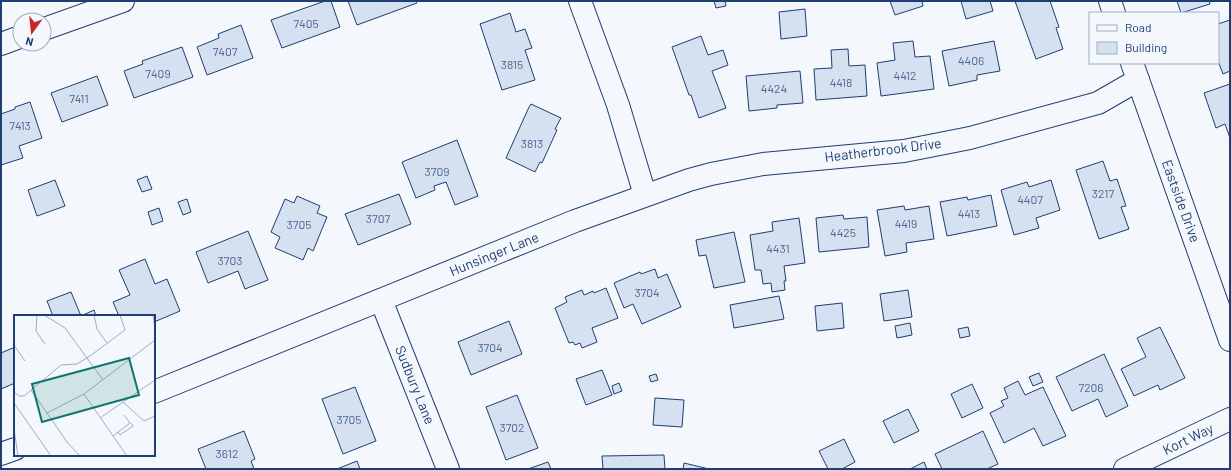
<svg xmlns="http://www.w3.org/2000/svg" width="1231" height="470" font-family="Barlow,sans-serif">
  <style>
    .building { fill: #d5e0f0; stroke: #1d3f73 }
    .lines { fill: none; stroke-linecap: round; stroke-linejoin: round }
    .minor-casing { stroke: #1d3f73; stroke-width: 24 }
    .minor { stroke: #f4f7fb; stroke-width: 22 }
    .labels { text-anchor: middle; stroke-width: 3; stroke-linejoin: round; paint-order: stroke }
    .number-label { font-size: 12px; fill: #4b6792 }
    .street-label { font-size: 14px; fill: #1d3f73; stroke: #f4f7fb }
    .inset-road { fill: none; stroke: #9eadc5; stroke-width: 1 }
    .view { fill: #0f766e; fill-opacity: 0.15; stroke: #0f766e; stroke-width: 2 }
    .inset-edge { fill: none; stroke: #1d3f73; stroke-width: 2 }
  </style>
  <rect width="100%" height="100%" fill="#f4f7fb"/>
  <!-- building -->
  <g class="building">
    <polygon points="325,1 331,1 340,27 282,48 271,20"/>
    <polygon points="348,1 416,1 417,3 357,25"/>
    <polygon points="714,1 725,1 726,6 716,8"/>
    <polygon points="890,1 922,1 923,6 895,15"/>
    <polygon points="961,1 990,1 993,11 966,19"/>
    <polygon points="1015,1 1050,1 1059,27 1056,28 1063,49 1036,59"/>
    <polygon points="1177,1 1209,1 1210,4 1181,13"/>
    <polygon points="805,9 807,36 781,39 779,12"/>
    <polygon points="510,13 516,32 525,29 532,48 525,50 535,80 502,90 480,24"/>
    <polygon points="1230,20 1230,71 1223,74 1218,61 1218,24"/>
    <polygon points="241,25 253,58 207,75 197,47 219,38 218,34"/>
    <polygon points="701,36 708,55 723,50 728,65 712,71 726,108 699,118 691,95 689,95 672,47"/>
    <polygon points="913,41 915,57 930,56 934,89 881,96 877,63 895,60 893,43"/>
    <polygon points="994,41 1000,71 977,75 977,80 949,86 942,51"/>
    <polygon points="182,47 193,77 134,98 124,71 143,64 142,61"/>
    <polygon points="848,49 849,66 865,65 867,96 816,100 814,69 832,68 831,50"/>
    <polygon points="800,71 803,103 777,105 777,108 749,111 746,76"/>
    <polygon points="97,76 108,105 62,122 51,93"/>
    <polygon points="1230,84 1230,138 1225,124 1216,128 1204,93"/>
    <polygon points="30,102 42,138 19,146 23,158 1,165 1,114 15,109 15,107"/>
    <polygon points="531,104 561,118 555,129 557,130 542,163 540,162 535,172 506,158 529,107"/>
    <polygon points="457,140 478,196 455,205 446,182 434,186 435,190 416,198 402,162"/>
    <polygon points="1103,161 1110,181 1117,179 1126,206 1121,207 1129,229 1099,239 1076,170"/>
    <polygon points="147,176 152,189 142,192 137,180"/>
    <polygon points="55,180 65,206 37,216 28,190"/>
    <polygon points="1051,180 1060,210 1036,218 1039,228 1014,235 1001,190 1027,182 1029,187"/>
    <polygon points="399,194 411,224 358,245 345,214"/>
    <polygon points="991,195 997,226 947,236 940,202 967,197 968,200"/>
    <polygon points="297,196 320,206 317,213 327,217 313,251 308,248 303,260 275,248 280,237 271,232 285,199 294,203"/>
    <polygon points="187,199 191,212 183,215 178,202"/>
    <polygon points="904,206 905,210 929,206 934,239 906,243 907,252 885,256 877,210"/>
    <polygon points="159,208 163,221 152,225 148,212"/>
    <polygon points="843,215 844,219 867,217 869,247 819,252 816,218"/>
    <polygon points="799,218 805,263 784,266 786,281 784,281 785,290 772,292 771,283 763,284 761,270 755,270 750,235 773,231 772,222"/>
    <polygon points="248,231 268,280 245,289 238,271 208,283 196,252"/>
    <polygon points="734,232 745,282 714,288 706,255 699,256 696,240"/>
    <polygon points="145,259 155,284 167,279 180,311 154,322 154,316 119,316 113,302 130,295 119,270"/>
    <polygon points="655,269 658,278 667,274 681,307 642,324 633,304 624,308 614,283 640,272 641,274"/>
    <polygon points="606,288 618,318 592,328 597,342 582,348 580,343 575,345 573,342 569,343 555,308 567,302 565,297 582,290 584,295 593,291 594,293"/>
    <polygon points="908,290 912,317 884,321 880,294"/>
    <polygon points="71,292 81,316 94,310 96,316 53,316 47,301"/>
    <polygon points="779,296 784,319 734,328 730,305"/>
    <polygon points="842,303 844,328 817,331 815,306"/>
    <polygon points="509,321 522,354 471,375 458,342"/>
    <polygon points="910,323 912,335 897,338 895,326"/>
    <polygon points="968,327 970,336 960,338 958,329"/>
    <polygon points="1160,327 1185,378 1160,390 1158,385 1134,396 1121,369 1146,357 1137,338"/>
    <polygon points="15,347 15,383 1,389 1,353"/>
    <polygon points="1104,354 1128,406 1106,417 1098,399 1072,411 1056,377"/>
    <polygon points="602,370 612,395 586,405 576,379"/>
    <polygon points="1039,373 1043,382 1033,386 1029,377"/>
    <polygon points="656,374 658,380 651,382 649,376"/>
    <polygon points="1018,381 1025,395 1043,387 1066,436 1043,446 1034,428 1004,443 990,413 1004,406 1001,401 1008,398 1004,388"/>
    <polygon points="619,383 622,391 614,394 612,386"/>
    <polygon points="972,384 983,408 962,418 951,394"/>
    <polygon points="355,387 376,441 343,454 322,399"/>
    <polygon points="517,395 538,448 506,460 486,407"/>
    <polygon points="655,398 684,400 682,427 653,425"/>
    <polygon points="908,409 919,431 894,443 883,421"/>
    <polygon points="244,431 255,459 251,461 254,469 206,469 198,449"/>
    <polygon points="983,431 998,464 987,469 942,469 935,454"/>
    <polygon points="844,439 855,462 842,469 828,469 819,451"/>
    <polygon points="664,455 665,469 603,469 602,456"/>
    <polygon points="357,461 360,469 337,469"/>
    <polygon points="548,462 551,469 528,469"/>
    <polygon points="924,462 927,469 910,469"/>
    <polygon points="684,463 709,469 683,469"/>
  </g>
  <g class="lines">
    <!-- minor casing -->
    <g class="minor-casing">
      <g id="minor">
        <polyline points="580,1 618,105 645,195"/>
        <polyline points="1110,1 1114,13"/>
        <polyline points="44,29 123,1"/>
        <polyline points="1,44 20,37"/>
        <polyline points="1132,63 1230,340"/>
        <polyline points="381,300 448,469"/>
        <polyline points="154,392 575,221 689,180 711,174 763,164 904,151 970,138 1098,103 1138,80"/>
        <polyline points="1,454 15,449"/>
        <polyline points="1125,469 1230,419"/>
      </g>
    </g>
    <!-- minor -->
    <use href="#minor" class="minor"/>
  </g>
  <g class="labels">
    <!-- number labels -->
    <g class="number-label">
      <text x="306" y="28">7405</text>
      <text x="225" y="56">7407</text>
      <text x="971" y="65">4406</text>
      <text x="512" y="69">3815</text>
      <text x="158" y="78">7409</text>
      <text x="905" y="80">4412</text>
      <text x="841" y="87">4418</text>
      <text x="774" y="93">4424</text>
      <text x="79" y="103">7411</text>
      <text x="20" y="130">7413</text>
      <text x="532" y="148">3813</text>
      <text x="437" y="176">3709</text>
      <text x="1103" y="198">3217</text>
      <text x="1030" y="204">4407</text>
      <text x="969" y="218">4413</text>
      <text x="378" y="223">3707</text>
      <text x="906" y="228">4419</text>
      <text x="299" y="229">3705</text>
      <text x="843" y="237">4425</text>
      <text x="778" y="253">4431</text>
      <text x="230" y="265">3703</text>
      <text x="647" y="297">3704</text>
      <text x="490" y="352">3704</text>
      <text x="1091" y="392">7206</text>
      <text x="349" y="424">3705</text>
      <text x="512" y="432">3702</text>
      <text x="227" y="458">3612</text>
    </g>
    <!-- street labels -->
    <g class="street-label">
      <text transform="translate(883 150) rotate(-7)" y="5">Heatherbrook Drive</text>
      <text transform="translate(1181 201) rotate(70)" y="5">Eastside Drive</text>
      <text transform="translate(494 254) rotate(-22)" y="5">Hunsinger Lane</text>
      <text transform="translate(415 385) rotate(68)" y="5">Sudbury Lane</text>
      <text transform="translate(1188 439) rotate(-26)" y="5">Kort Way</text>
    </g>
  </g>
  <!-- overview -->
  <g transform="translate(14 315)">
    <rect width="141" height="141" fill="#f4f7fb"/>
    <path class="inset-road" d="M23,0L22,16L31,29M30,0L51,13L89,65M80,0L83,14L93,28M139,0L141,14M0,30L11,46M17,75L53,127L66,141M0,77L5,81H10L47,50L63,49L76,41L111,15L106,0M70,79L113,141M109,87L130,106L141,101M0,88L37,141M33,98L70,79L141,25M86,103L141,65M0,114L4,141M104,117L106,120L119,111L117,108M99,121L116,108L110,100"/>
    <path class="view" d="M115,43L125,80L28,107L18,69Z"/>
    <rect width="141" height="141" class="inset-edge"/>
  </g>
  <!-- border -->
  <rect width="1231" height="470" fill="none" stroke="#1d3f73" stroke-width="4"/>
  <!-- legend -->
  <rect x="1089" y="12" width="130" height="52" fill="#f4f7fb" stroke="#9eadc5"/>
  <rect x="1097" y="25" width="20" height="6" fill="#f4f7fb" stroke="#9eadc5"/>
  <text x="1125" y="32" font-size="12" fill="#1d3f73">Road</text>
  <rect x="1097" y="42" width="20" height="12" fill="#d5e0f0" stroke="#9eadc5"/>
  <text x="1125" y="52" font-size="12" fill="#1d3f73">Building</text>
  <!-- north arrow -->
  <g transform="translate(32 32) rotate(195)"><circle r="19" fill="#f4f7fb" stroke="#9eadc5"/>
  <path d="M0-3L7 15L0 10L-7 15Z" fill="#c62828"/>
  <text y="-6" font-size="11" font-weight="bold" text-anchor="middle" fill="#1d3f73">N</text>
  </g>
</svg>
